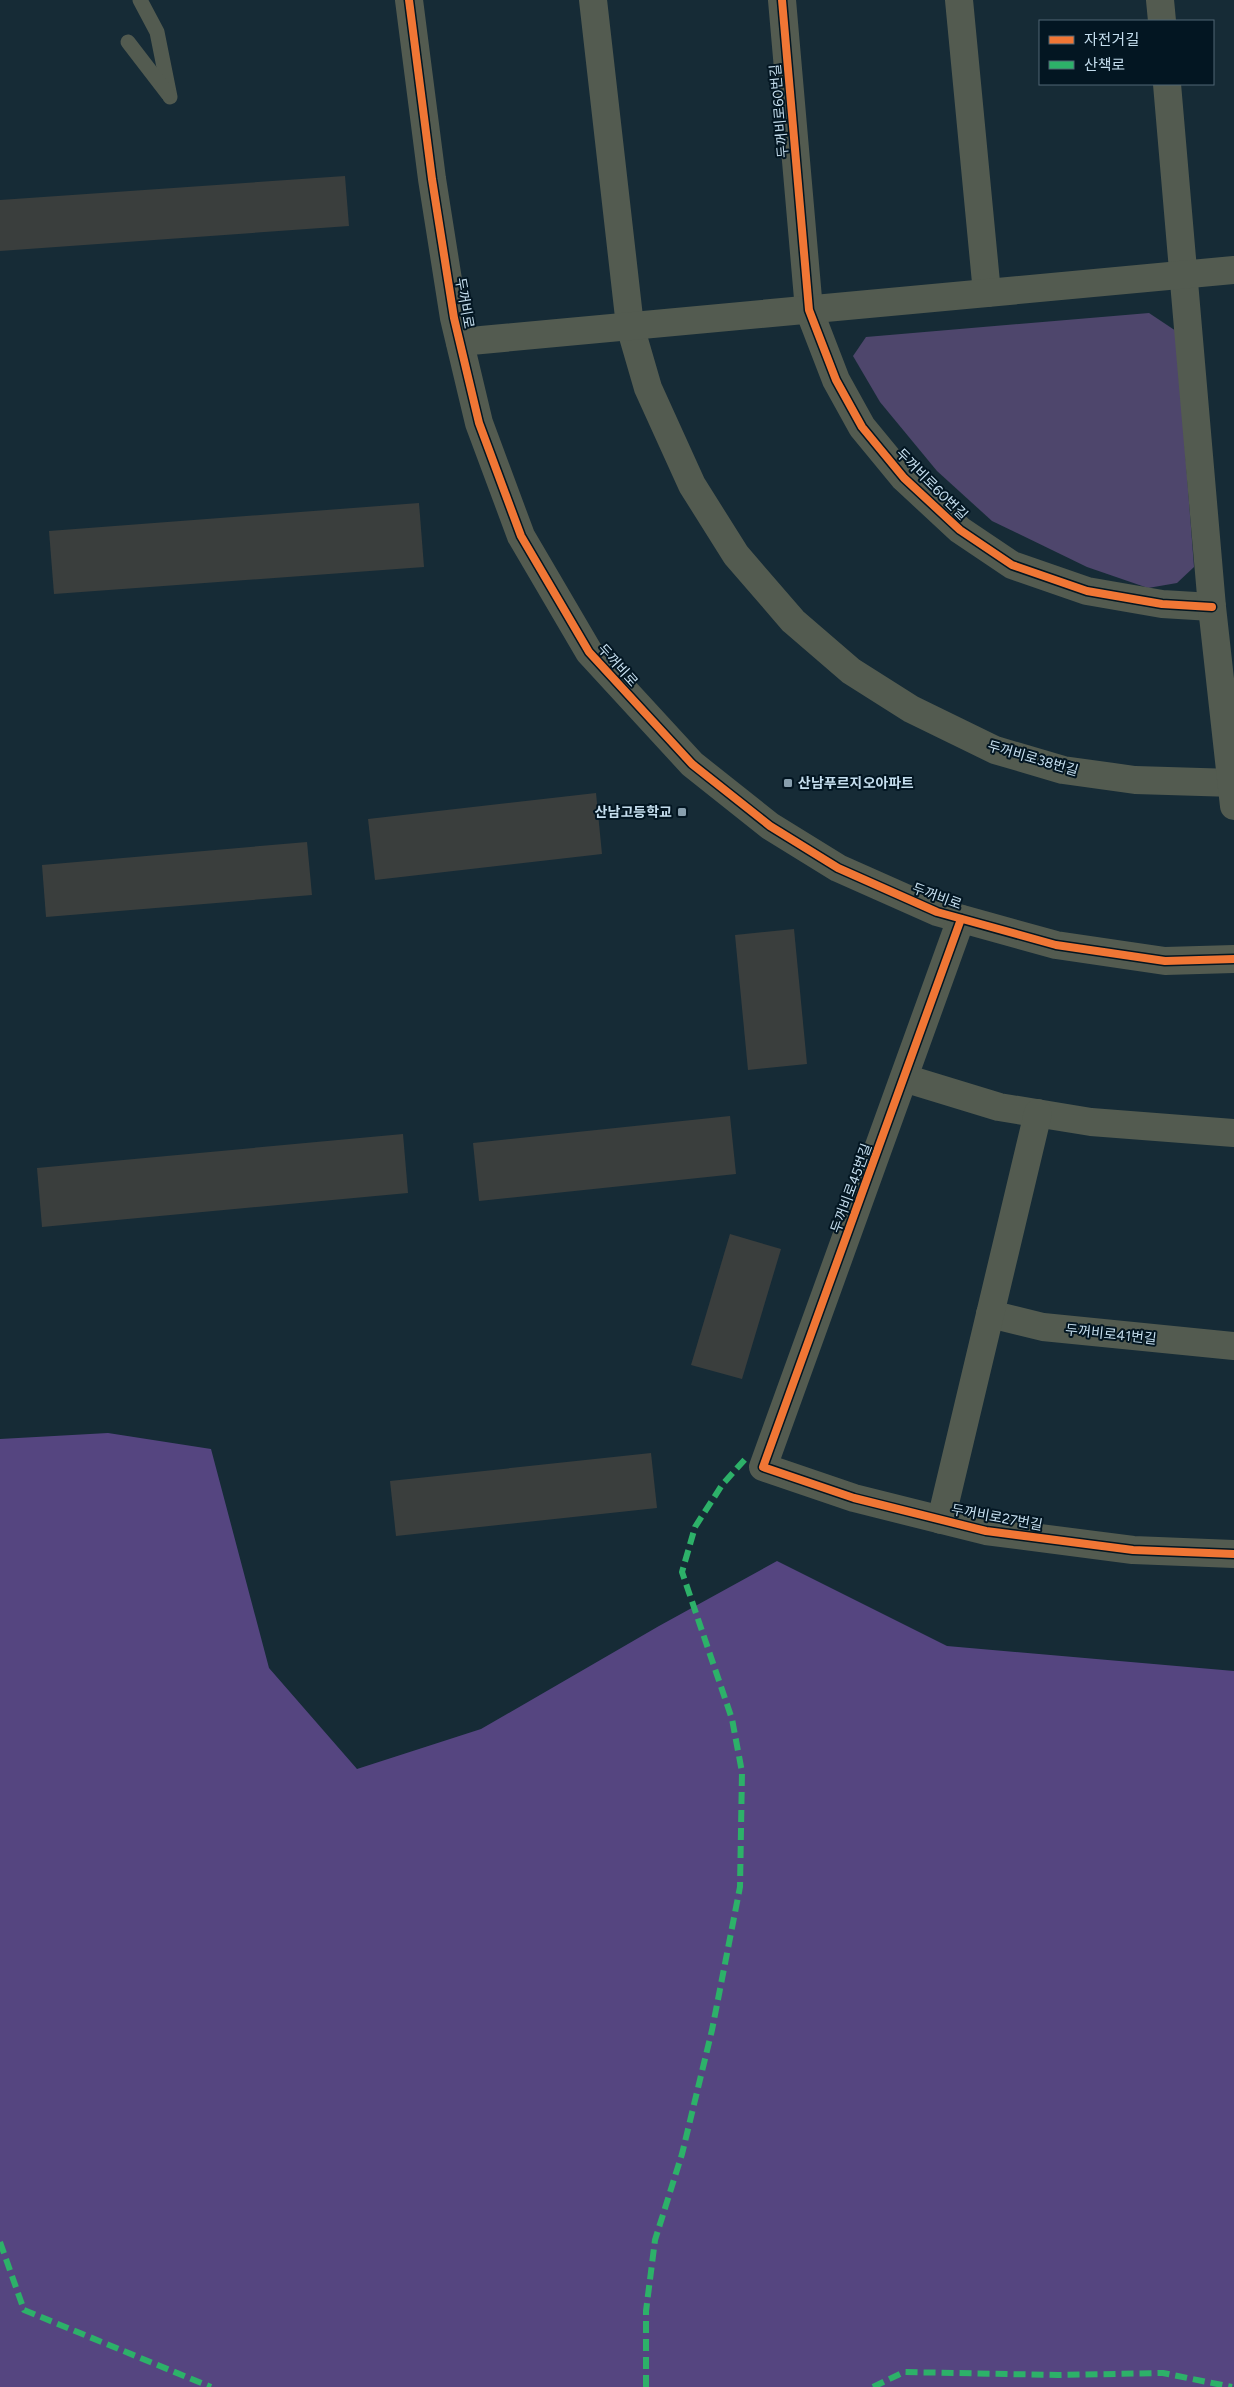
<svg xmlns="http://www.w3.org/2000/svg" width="1234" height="2387" font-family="Figtree,'Noto Sans KR',sans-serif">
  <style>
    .green { fill: #4e466c }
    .forest { fill: #554580 }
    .building { fill: #3a3e3d }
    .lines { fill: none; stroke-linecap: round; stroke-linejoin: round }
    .lane { stroke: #535b50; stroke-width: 15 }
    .street { stroke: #535b50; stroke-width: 28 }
    .quiet { stroke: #2db169; stroke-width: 6; stroke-dasharray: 12 6; stroke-linecap: butt }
    .cycleway-casing { stroke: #031622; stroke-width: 11 }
    .cycleway { stroke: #f07635; stroke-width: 8 }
    .poi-dot { fill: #889fae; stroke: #031622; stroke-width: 2 }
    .labels { text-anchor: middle; stroke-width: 4; stroke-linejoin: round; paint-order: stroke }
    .street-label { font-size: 14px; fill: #c5deee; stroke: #031622 }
    .poi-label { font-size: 14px; font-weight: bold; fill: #c5deee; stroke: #031622; text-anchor: start }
  </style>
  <rect width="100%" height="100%" fill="#162b36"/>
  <!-- green -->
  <polygon class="green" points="1149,313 1176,331 1194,567 1177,583 1148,588 1087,567 992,521 937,471 880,402 853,356 866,337"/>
  <!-- forest -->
  <polygon class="forest" points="108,1433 211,1449 269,1668 357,1769 481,1729 659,1626 777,1561 947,1646 1234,1671 1234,2387 0,2387 0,1439"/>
  <!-- building -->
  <g class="building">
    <polygon points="345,176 349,226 0,251 0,200"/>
    <polygon points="419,503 424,567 54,594 49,531"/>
    <polygon points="596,793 602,854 375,880 368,819"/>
    <polygon points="307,842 312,895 46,917 42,865"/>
    <polygon points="794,929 807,1064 748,1070 735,935"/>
    <polygon points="730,1116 736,1174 479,1201 473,1143"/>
    <polygon points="403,1134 408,1193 42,1227 37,1168"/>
    <polygon points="730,1234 781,1249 742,1379 691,1365"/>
    <polygon points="651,1453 657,1508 396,1536 390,1481"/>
  </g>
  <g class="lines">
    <!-- lane -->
    <g class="lane">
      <polyline points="140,0 157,32 170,97"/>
      <polyline points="128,42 168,94"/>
    </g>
    <!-- street -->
    <g class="street">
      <polyline points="409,0 432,179 454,318 479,423 521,536 589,652 692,764 770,826 838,868 937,912 1056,945 1165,961 1234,959"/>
      <polyline points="593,0 630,326 648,388 692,485 736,555 793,621 851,671 911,709 995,750 1063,770 1135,780 1234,783"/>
      <polyline points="782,0 809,310 836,380 862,427 904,478 960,530 1012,565 1087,591 1162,604 1212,607"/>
      <polyline points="959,0 987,293"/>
      <polyline points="1160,0 1162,21"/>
      <polyline points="1167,84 1212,607 1234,806"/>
      <polyline points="460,342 1234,270"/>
      <polyline points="961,919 763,1467 854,1498 986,1531 1133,1550 1234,1554"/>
      <polyline points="904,1078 999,1107 1091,1122 1234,1133"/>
      <polyline points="990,1314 1043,1327 1234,1346"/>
      <polyline points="941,1520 1038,1113"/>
    </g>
    <!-- quiet -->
    <g class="quiet">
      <polyline points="0,2242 24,2310 211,2387"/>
      <polyline points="646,2387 646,2311 655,2240 682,2154 712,2030 740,1887 742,1772 732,1719 682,1572 695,1527 722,1485 747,1457"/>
      <polyline points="873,2387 904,2372 1058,2375 1163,2373 1232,2387"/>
    </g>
    <!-- cycleway casing -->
    <g class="cycleway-casing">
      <g id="cycleway">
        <polyline points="409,0 432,179 454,318 479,423 521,536 589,652 692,764 770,826 838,868 937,912 1056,945 1165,961 1234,959"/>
        <polyline points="782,0 809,310 836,380 862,427 904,478 960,530 1012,565 1087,591 1162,604 1212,607"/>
        <polyline points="961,919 763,1467 854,1498 986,1531 1133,1550 1234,1554"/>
      </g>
    </g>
    <!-- cycleway -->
    <use href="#cycleway" class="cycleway"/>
  </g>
  <!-- markers -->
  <g class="poi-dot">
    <rect x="783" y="778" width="10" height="10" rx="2.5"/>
    <rect x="677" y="807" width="10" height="10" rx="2.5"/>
  </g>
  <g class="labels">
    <!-- street labels -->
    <g class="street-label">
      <text transform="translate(779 111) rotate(-95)" y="5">두꺼비로60번길</text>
      <text transform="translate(465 303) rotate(80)" y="5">두꺼비로</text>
      <text transform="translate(932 484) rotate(45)" y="5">두꺼비로60번길</text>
      <text transform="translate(618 665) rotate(48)" y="5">두꺼비로</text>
      <text transform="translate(1033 758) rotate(16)" y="5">두꺼비로38번길</text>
      <text transform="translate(937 896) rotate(20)" y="5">두꺼비로</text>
      <text transform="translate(851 1188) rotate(-70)" y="5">두꺼비로45번길</text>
      <text transform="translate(1111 1334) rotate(6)" y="5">두꺼비로41번길</text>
      <text transform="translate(997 1517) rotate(10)" y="5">두꺼비로27번길</text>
    </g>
    <!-- poi labels -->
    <g class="poi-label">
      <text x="798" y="788">산남푸르지오아파트</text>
      <text x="672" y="817" text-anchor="end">산남고등학교</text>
    </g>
  </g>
  <!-- legend -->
  <rect x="1039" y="20" width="175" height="65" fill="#031622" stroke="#516674"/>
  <rect x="1049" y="36" width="25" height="8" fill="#f07635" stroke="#516674"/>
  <text x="1084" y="45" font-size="15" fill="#c5deee">자전거길</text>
  <rect x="1049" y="61" width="25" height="8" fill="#2db169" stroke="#516674"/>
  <text x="1084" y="70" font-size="15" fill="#c5deee">산책로</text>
</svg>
